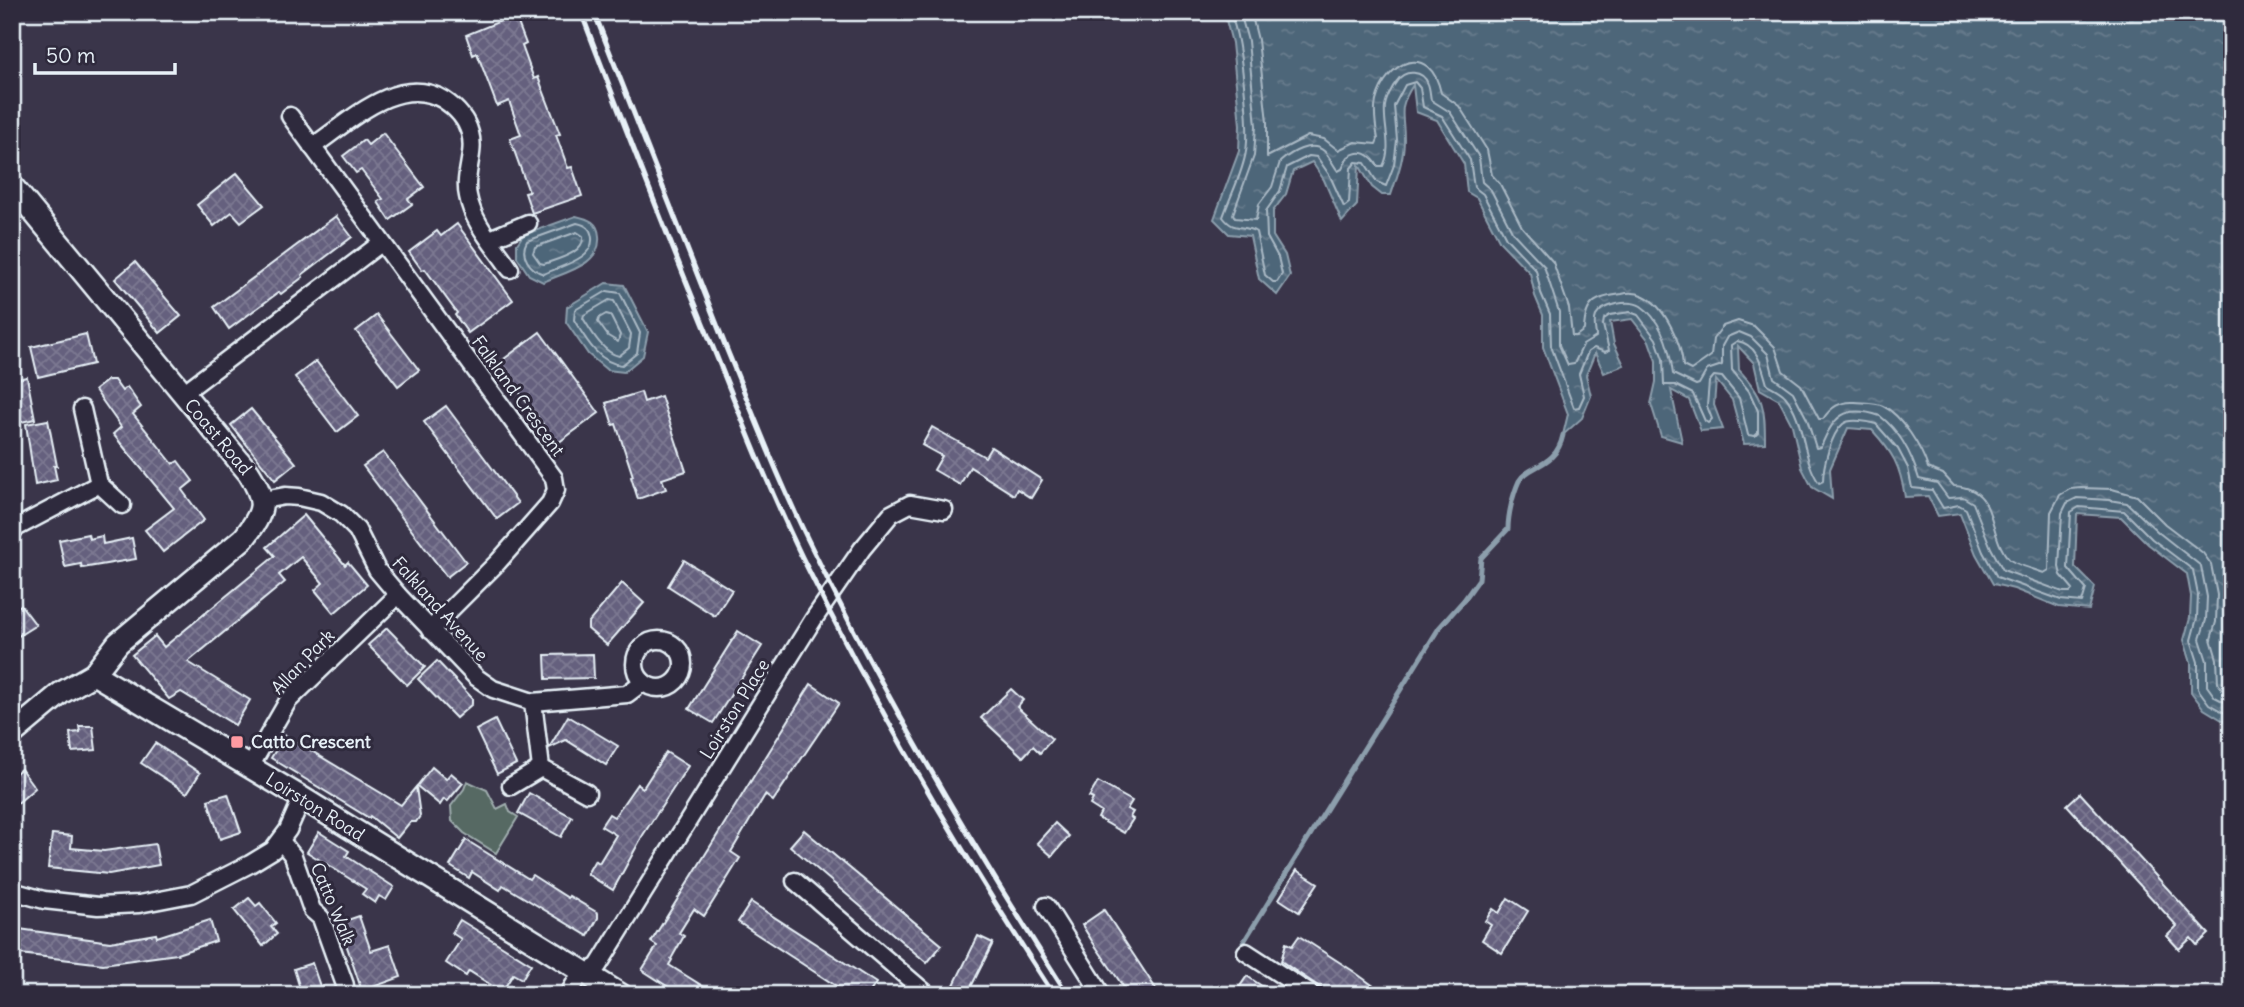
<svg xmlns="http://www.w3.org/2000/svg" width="2244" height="1007" font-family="Delius,sans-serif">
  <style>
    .green { fill: #566963; stroke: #9fadae; stroke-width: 2 }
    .water { fill: url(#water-ripples); stroke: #8c9eac; stroke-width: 2 }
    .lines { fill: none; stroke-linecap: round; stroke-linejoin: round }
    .shore { stroke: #aab9c5; stroke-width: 2 }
    .stream { stroke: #8c9eac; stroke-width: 5 }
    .building { fill: url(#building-cross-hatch); stroke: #e8f1f8; stroke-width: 2 }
    .minor-casing { stroke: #e8f1f8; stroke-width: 21 }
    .tertiary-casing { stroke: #e8f1f8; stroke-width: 26 }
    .minor { stroke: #2f2a3d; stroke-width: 16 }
    .tertiary { stroke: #2f2a3d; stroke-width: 21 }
    .rail { stroke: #e8f1f8; stroke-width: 5 }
    .poi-dot { fill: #ff9aa2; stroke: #2f2a3d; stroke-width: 2.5 }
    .labels { text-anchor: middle; stroke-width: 6; stroke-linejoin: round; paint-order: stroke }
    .street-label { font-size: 18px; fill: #e8f1f8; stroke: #2f2a3d }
    .poi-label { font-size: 18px; font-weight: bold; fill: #e8f1f8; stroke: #2f2a3d; text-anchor: start }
  </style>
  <defs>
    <pattern id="water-ripples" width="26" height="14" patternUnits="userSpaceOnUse" patternTransform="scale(1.75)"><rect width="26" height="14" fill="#4e6679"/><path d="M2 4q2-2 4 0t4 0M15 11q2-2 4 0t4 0" fill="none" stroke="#687c8d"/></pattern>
    <pattern id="building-cross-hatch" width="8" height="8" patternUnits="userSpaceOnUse" patternTransform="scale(1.75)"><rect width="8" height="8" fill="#65617e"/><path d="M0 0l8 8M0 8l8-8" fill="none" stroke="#7b7891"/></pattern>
  </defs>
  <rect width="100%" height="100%" fill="#3a354a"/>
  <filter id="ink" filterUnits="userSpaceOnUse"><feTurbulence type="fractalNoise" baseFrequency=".0143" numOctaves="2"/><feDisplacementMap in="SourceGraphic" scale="14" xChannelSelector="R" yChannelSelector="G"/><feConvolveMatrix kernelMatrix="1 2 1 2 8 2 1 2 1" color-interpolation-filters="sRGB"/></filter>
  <g filter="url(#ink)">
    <!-- green -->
    <polygon class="green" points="467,781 487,790 497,809 507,804 510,812 518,817 496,853 464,833 452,821 451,806 464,789"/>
    <!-- water -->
    <g class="water">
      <path d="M1220,12H2232V726L2204,709L2191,692V663L2184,640L2190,618L2191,596L2187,574L2148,544L2121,517L2077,514L2075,567L2095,587L2089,610L2059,607L2014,589L1993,584L1976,554L1960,513L1938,516L1928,496L1905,497C1900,465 1893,453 1872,430L1848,428L1830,469L1832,499L1812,487L1802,468L1792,425L1779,400L1760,389L1754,363L1738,346L1739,370C1764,397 1765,406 1765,443L1744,444L1732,400L1716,380L1714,405L1723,429L1701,431L1689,400L1671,390L1682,442L1661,436L1651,404L1656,382V361L1649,341L1632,319L1610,322L1614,344L1624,365L1604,373L1595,353L1586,375L1591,396L1582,418L1563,435L1568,414L1543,347V315L1535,296L1530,273L1500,242L1477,198L1467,192L1464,164L1437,120L1416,112L1413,85C1397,110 1404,113 1404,139C1404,159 1397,176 1391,195H1382L1372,187L1359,165L1357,205L1342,222L1324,180L1312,162L1293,171L1286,194L1273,211V236L1285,255L1290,276L1277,295L1259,279L1250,236L1229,234L1214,219L1239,151L1240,125L1232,43L1226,20Z"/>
      <path d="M576,216C589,219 598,222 599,236C602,265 565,272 543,282L529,275L517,257V244L523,235Z"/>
      <polygon points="606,283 624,285 648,332 643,356 624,372 607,370 588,354 566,322 567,307"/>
    </g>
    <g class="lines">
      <!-- shore -->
      <g class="shore">
        <path d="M1229,12C1241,30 1250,129 1246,151C1243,173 1230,196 1223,217C1234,232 1243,224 1256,232L1265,275L1273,282H1277L1282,274L1278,257L1267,237L1266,211L1280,191L1287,167L1309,156L1317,157L1330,176L1344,207L1349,203L1351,168L1356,162L1365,163L1377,182L1386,186L1394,165L1397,140L1394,106L1405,85L1415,82L1420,88L1423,107L1442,116L1470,160L1474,187L1483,194L1506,238L1536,270L1541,293L1550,314L1551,346L1574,408L1579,407L1584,396L1579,374L1588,352L1594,348L1605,352L1609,350L1603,325L1604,319L1610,315L1630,312L1638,315L1656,339L1663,359L1664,385H1675L1693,394L1705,421L1708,423L1712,419L1707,406L1709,382L1714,376L1722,377L1739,398L1748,435L1755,436L1758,433V411L1749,391L1732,370L1731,345L1737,341C1758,344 1762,367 1767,384C1772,387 1781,391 1785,396C1806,421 1801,457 1819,483L1823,481C1823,466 1831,434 1843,424C1850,418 1869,422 1876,424L1898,449L1908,468L1912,488L1932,490L1943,508L1959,505L1966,509L1983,552L1997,577L2061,600L2082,602L2086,589L2068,568L2071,512L2079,507L2124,511L2152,539L2193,570L2198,595L2197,618L2191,640L2198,662V689L2209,704L2232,717"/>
        <path d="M1240,12L1248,41L1256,126L1254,156L1233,214L1235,218L1256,220L1259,204L1272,187L1280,162C1290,153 1311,140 1324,151C1330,157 1333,165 1338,171L1342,169L1348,157C1361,148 1371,154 1378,166H1383C1393,147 1383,126 1385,106C1386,99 1392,87 1397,81C1405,69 1423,70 1428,84C1430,89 1430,95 1431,100L1450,112L1479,157L1482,182L1491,190L1513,233L1544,266L1559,312V345L1568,365L1574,364L1583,345L1596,337C1596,331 1593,323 1596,316C1602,304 1630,299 1641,306C1663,321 1670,350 1673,374L1696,385L1699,384L1707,370L1722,365V346L1727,337L1739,332L1751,337L1768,354L1774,378L1793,392L1807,419L1816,448L1821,447C1833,416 1845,404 1880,416C1901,432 1912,455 1919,479L1937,483L1948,498L1963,497L1973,503L1991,548L2003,570L2063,592H2070L2073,589L2061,575L2059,567L2062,513L2067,503L2077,498L2109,500L2127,503L2158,532L2201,566L2207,597L2206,620L2200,639L2207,661V686L2215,697L2232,706"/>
        <path d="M1251,12L1258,40L1267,122V157L1308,136L1324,139L1338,150L1355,142L1376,144L1378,139C1376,128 1373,113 1376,101C1386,61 1430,41 1441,93L1459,106L1487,150L1492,175L1500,184L1522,227L1553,262L1569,308L1572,336H1576L1584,330C1585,302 1595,297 1622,294C1629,292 1636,292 1644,296C1665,306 1682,344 1683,366L1691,370L1711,356L1713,339L1723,326L1738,321L1754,326L1775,347L1783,371L1801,385L1819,419H1823C1831,407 1840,401 1855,402C1864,403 1875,402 1883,406C1902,415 1922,449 1928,468L1943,474L1954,486C2000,488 1986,534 2009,559C2013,564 2037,570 2044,573L2049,570L2051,512L2060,495L2070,489L2081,488L2112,489L2137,496L2165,524L2203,553L2211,564L2217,595L2216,622L2211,639L2217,659L2218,683L2222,689L2232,694"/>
        <path d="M577,223C586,225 591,228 592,238C594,259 560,266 544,274C530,270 519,255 527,241Z"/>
        <path d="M577,232L583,236C585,253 557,259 544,264L540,263L533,253L535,247Z"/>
        <path d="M607,291L620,293L640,333L637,353L622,365C598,363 585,338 574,320L575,310Z"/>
        <path d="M609,300L614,301L631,334L629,348L619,356C603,353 591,331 583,318L584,315Z"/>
        <polygon points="606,314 610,315 620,335 618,342 608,336 598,322 599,318"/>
      </g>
      <!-- stream -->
      <path class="stream" d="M1243,943L1439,628L1464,600L1479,579L1481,558L1508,529C1508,515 1513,494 1519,481C1529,464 1556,468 1563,435"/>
    </g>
    <!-- building -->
    <g class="building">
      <polygon points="515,15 526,44 522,46 534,79 538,77 560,134 556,135 568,168 572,167 582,196 532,213 525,193 529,192 510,139 521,135 509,101 497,106 477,53 473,55 466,35"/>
      <polygon points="383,133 424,187 408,199 412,204 390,220 378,202 383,199 361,170 356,173 343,156 364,140 368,145"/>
      <polygon points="237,173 264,205 241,222 232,212 214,226 197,205"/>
      <polygon points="336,216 352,237 302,275 303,277 281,294 279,292 229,329 214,307"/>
      <polygon points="457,224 513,300 468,333 455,315 457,313 425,269 422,270 409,252 437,231 441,236"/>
      <polygon points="135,262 181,316 160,333 115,279"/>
      <polygon points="377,315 419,370 398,386 356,331"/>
      <polygon points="540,332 599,413 555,445 542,427 544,426 511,381 509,383 496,365"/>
      <polygon points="86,334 93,364 38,377 31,347"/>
      <polygon points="316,361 358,416 337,432 295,377"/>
      <polygon points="27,377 35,419 12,424 12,380"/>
      <polygon points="108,380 114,380 122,391 127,387 141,407 133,414 173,464 178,461 193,481 182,490 204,520 163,552 145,530 174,508 113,434 121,427 95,390"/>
      <polygon points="641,392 644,402 661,396 686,471 662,479 666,489 638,499 631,477 633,476 616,424 613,425 606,403"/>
      <polygon points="446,406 518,503 497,519 424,422"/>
      <polygon points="251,409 296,463 275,480 231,425"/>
      <polygon points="48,420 57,466 54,466 57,480 35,485 26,424"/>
      <polygon points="932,427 985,457 991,447 1042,480 1031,498 1017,489 1014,495 970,467 960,485 934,470 942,456 922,445"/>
      <polygon points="383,452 466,562 447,577 363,466"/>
      <polygon points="304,515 345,565 348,562 367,585 334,613 315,590 323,583 301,557 279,575 285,582 188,662 250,700 235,725 181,692 169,699 132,655 155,636 164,647 275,556 267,547"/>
      <polygon points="88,534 89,539 102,536 103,544 132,538 136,559 82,568 81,564 65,567 59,540"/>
      <polygon points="684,560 732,590 715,616 668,586"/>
      <polygon points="622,583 644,603 607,645 588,629 588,623"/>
      <polygon points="21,605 36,625 12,640 12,610"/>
      <polygon points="387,628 425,667 407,685 368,645"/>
      <polygon points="738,631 762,646 713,723 689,709"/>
      <polygon points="593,654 594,678 546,679 545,655"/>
      <polygon points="437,661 472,698 472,704 456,718 418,679"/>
      <polygon points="811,684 839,703 773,801 765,795 731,852 740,858 704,916 694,909 679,933 684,936 671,959 672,960 669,965 717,995 681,995 642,970 657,946 651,942"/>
      <polygon points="1011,689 1023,700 1017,707 1052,739 1040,753 1033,746 1023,757 981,718"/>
      <polygon points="568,716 618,746 606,765 566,740 549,748"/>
      <polygon points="495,720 516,764 497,774 476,730"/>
      <polygon points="79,726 93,726 96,750 72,752 70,733 80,732"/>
      <polygon points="285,735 401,805 416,787 420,816 416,822 410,822 397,838 370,816 369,818 271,758"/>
      <polygon points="155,743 200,773 187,793 141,763"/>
      <polygon points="666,752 688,766 643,835 613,890 587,874 595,860 599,863 616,835 601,826 609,814 614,817 637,784 643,788"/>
      <polygon points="432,767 446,779 451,773 463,783 447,802 444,799 440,805 417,786"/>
      <polygon points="21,769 35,788 12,808 12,776"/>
      <polygon points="1098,782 1132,801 1127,809 1133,812 1130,817 1133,819 1124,833 1098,818 1101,812 1090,805 1093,799 1089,797"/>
      <polygon points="529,793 572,817 561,837 518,813"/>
      <polygon points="2080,793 2209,934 2197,945 2191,938 2179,949 2167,936 2177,926 2067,805"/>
      <polygon points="228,794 241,832 220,839 208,800"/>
      <polygon points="1055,823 1069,836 1052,856 1037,843"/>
      <polygon points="804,830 942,945 927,963 790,846"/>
      <polygon points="319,832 349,851 346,856 394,887 386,900 379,896 375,903 362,894 366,889 307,852"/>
      <polygon points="52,834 72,836 71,848 104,851 155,844 159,865 109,874 48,868"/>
      <polygon points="466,840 529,879 532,875 568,898 569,896 598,913 598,918 588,936 503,885 500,890 472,872 469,878 450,866"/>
      <polygon points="1297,870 1318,883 1299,912 1279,899"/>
      <polygon points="249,898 256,906 260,903 276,923 271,927 277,934 263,946 234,910"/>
      <polygon points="1508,898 1528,911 1502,953 1482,940 1491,925 1485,921 1493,909 1499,913"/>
      <polygon points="751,902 876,983 868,995 850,995 738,922"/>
      <polygon points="1104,910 1133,954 1160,995 1129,995 1092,941 1082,925"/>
      <polygon points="359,916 371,951 390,945 401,977 362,991 339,923"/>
      <polygon points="210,920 216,941 177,954 103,964 12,953 12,928 110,942 156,934 157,937"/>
      <polygon points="460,920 531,964 522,979 513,974 502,992 469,971 466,976 446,963 461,939 452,933"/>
      <polygon points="978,936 993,943 967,995 949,995"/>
      <polygon points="1299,936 1353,971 1386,995 1332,995 1294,970 1281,961 1286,943 1292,946"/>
      <polygon points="312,963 323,995 302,995 294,969"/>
      <polygon points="1247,976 1275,995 1234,995"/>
    </g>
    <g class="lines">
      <!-- minor casing -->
      <g class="minor-casing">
        <g id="minor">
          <polyline points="290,116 554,478 556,490 550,503 498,562 430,630"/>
          <path d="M312,147C348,123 398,72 444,100C456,108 466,118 470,133C476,154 463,174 468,196C473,224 495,246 510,269"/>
          <polyline points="490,239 528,223"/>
          <polyline points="182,394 381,243"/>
          <polyline points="82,409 99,484 122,505"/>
          <polyline points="263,500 285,496 299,497 321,502 341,514 357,530 377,570 398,595 476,677 493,689 533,702 627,694 643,682"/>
          <polyline points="12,530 99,484"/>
          <circle cx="659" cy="664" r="24"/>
          <polyline points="533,702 541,768 587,793"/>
          <polyline points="250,767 288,701 398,595"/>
          <polyline points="511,786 541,768"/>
          <polyline points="281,841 293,856 312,910 321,918 345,985"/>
          <polyline points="795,881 928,995"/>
          <polyline points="12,891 44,900 98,906 139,904 191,894 250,864 273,850 288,830 302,798"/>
          <polyline points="1046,906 1102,995"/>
          <polyline points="1246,952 1312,995"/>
          <polyline points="568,995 578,978 598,966 813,620 862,549 891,514 910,504 944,510"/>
        </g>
      </g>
      <!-- tertiary casing -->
      <g class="tertiary-casing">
        <g id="tertiary">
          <path d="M12,186L249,473C267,502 265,511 244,538L118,643L94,674L61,693L12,734"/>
          <polyline points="94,674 302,798 621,995"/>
        </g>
      </g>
      <!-- minor -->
      <use href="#minor" class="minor"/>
      <!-- tertiary -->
      <use href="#tertiary" class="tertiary"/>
      <!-- rail -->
      <g class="rail">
        <path d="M581,12C624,125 668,238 714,350C742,419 769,489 802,557C876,708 962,854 1054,995"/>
        <path d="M594,12C638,125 682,238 727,350C755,418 781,486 814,552C889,705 976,852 1068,995"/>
      </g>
    </g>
  </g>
  <!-- markers -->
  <rect class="poi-dot" x="230" y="735" width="14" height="14" rx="3.5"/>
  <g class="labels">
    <!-- street labels -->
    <g class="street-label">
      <text transform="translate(518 396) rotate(54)" y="6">Falkland Crescent</text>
      <text transform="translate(218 437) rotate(50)" y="6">Coast Road</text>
      <text transform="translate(440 609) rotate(48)" y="6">Falkland Avenue</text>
      <text transform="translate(303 662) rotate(-46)" y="6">Allan Park</text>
      <text transform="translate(735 709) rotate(-58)" y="6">Loirston Place</text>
      <text transform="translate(315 807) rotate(32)" y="6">Loirston Road</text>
      <text transform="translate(333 904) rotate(67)" y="6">Catto Walk</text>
    </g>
    <!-- poi labels -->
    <g class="poi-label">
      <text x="251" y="748">Catto Crescent</text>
    </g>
  </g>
  <!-- margin -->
  <rect width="2244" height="1007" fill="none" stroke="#2f2a3d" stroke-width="42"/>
  <rect x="21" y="21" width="2202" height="965" fill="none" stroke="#e8f1f8" stroke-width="2.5" filter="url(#ink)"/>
  <!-- scale -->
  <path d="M35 63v10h140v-10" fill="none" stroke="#e8f1f8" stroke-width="3.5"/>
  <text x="46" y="63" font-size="21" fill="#e8f1f8" stroke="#2f2a3d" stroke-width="5" paint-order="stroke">50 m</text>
</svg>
